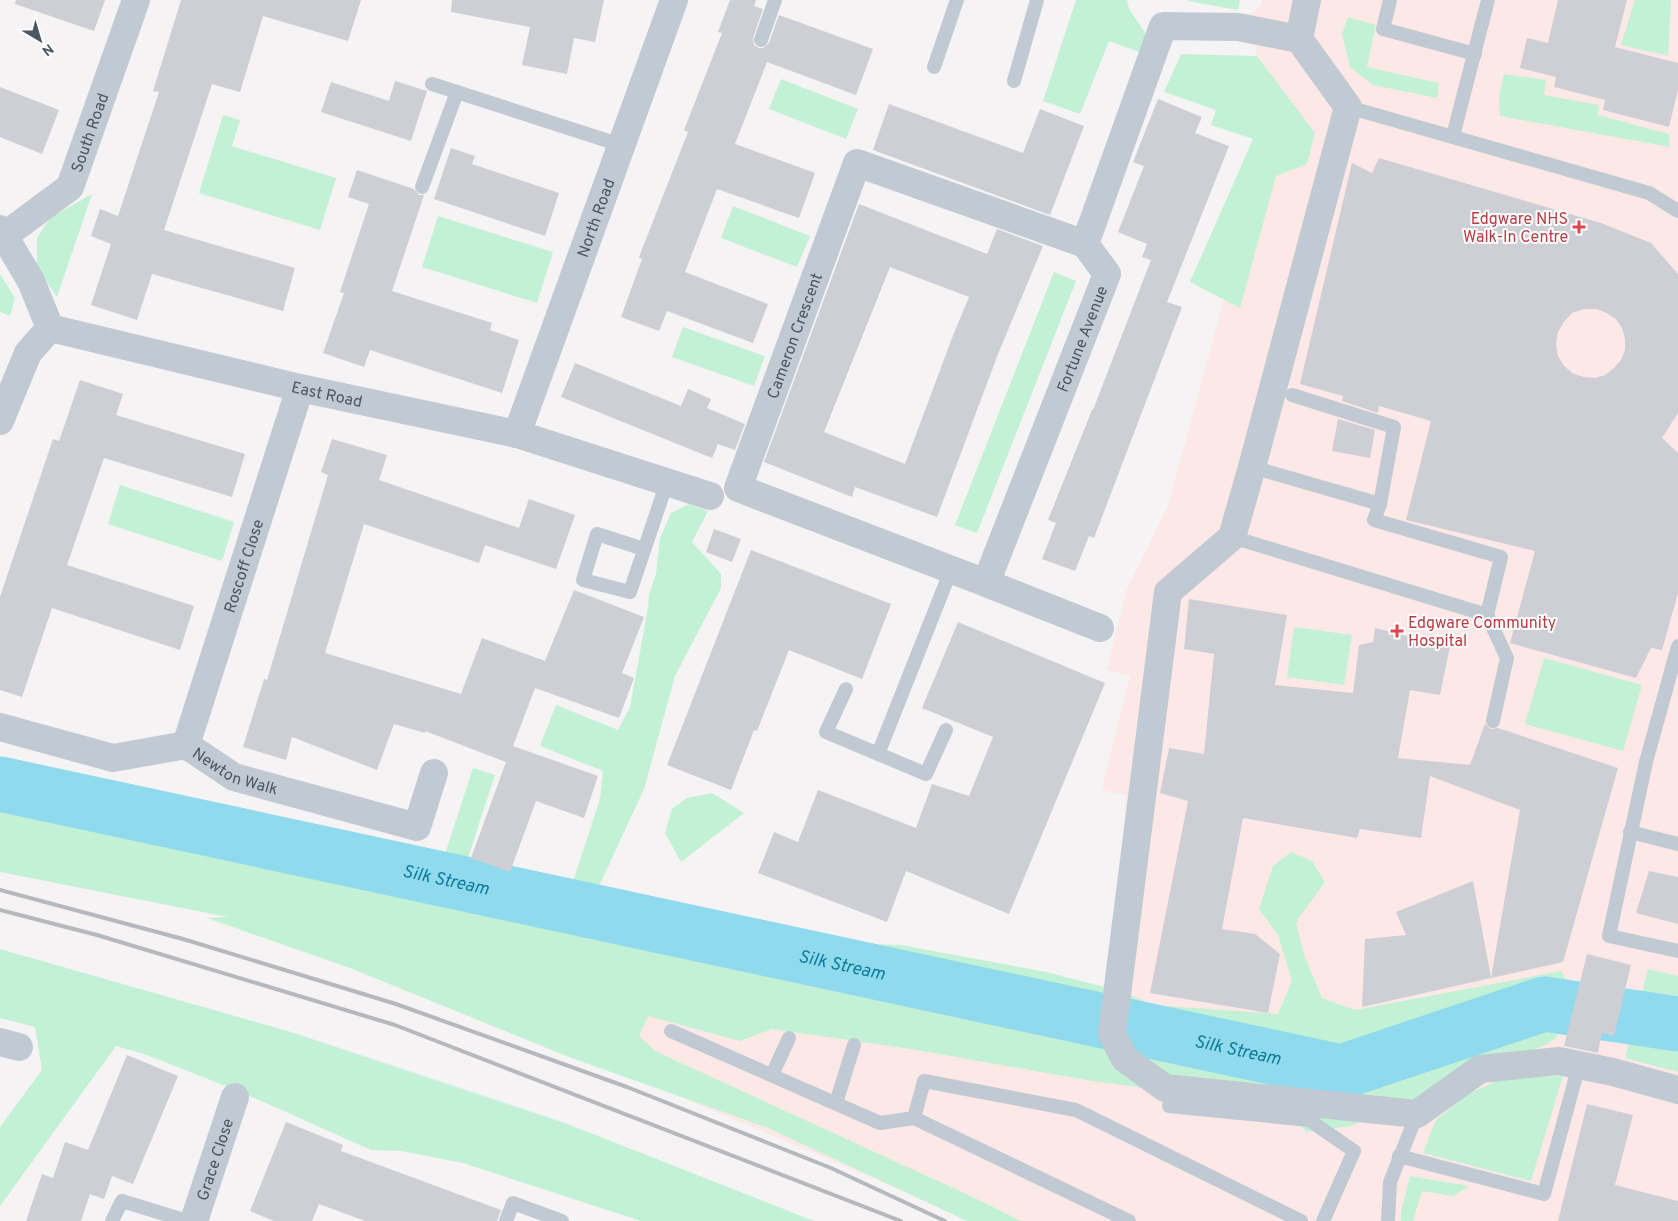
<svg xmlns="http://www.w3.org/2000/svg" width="1678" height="1221" font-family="Overpass,sans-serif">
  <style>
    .medical { fill: #fce8e6 }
    .green { fill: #c3f1d5 }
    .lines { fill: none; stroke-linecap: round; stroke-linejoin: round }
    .river { stroke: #90daee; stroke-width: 55 }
    .building { fill: #cdcfd5; fill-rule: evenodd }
    .service { stroke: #c1cad2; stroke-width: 14 }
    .minor { stroke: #c1cad2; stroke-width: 28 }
    .rail { stroke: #b5b8bd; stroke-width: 4 }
    .health-dot { fill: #e0444e; stroke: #fff; stroke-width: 2 }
    .labels { text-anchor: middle; stroke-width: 4; stroke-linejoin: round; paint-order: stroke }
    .street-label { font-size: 16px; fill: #4a5661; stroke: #fff }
    .health-label { font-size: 16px; fill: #be3a42; stroke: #fff; text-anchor: end }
    .water-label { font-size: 18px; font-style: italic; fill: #0c7c9b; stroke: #fff }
  </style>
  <rect width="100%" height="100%" fill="#f5f3f3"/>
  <!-- medical -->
  <polygon class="medical" points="1262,0 1678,0 1678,1221 974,1221 544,1039 596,936 1111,1007 1126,795 1102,790 1130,676 1107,670 1126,592 1168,506 1281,89 1257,56 1250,15 1261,5"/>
  <!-- green -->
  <g class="green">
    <polygon points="1076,0 1127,0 1129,9 1146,34 1139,52 1109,41 1080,114 1043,101"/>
    <polygon points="1189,0 1240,0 1238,10 1188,1"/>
    <polygon points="1635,0 1671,0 1668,56 1621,45"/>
    <polygon points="1348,17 1376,25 1367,67 1439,83 1437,98 1373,85 1350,67 1342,34"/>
    <polygon points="1181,54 1257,56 1315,133 1307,164 1276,176 1240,308 1190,282 1253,139 1211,125 1216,110 1164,92"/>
    <polygon points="1504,74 1546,80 1544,95 1599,105 1598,115 1669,134 1670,147 1500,116 1499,97"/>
    <polygon points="781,79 858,109 846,139 769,109"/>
    <polygon points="223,115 240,120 232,146 336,178 320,230 199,193"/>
    <polygon points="92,194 57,297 37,267 37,238 50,218"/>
    <polygon points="733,206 810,236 797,267 721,238"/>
    <polygon points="438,216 553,252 537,303 422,267"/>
    <polygon points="1054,272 1076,281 977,533 955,525"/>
    <polygon points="0,274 15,298 10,316 0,312"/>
    <polygon points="683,327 765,356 754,386 672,357"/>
    <polygon points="120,485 234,522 222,561 108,524"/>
    <polygon points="689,504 708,511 692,542 721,574 721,588 675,676 644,789 599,886 594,903 650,915 699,919 848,944 901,945 1046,972 1124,992 1152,1005 1278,1014 1292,981 1278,935 1259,909 1273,866 1291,852 1312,861 1325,882 1296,922 1304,955 1322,998 1355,1010 1561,971 1568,983 1567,1004 1557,1037 1547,1044 1350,1126 1306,1132 1289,1108 1086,1080 911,1049 772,1029 740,1041 648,1016 639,1036 655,1051 977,1199 1021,1221 967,1221 768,1128 569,1057 350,968 207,918 228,917 0,872 0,767 265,826 455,872 568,897 600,799 603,771 540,746 556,705 618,730 630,707 648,608 649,594 656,574 660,538 671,513"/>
    <polygon points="1294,627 1352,635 1344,685 1287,677"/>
    <polygon points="1544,658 1642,685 1623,751 1525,724"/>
    <polygon points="473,768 495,775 464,870 442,863"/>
    <polygon points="712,793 744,813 681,862 665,833 672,809 687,798"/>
    <polygon points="0,949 291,1032 565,1123 814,1221 641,1221 463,1163 402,1151 371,1150 241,1092 147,1055 116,1046 0,1206 0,1127 42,1070 35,1027 0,1018"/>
    <polygon points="1648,969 1678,976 1678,1072 1625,1058"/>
    <polygon points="1563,1076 1531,1181 1423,1153 1436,1120 1468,1094 1503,1078"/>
    <polygon points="1410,1176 1469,1186 1453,1196 1422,1191 1413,1221 1401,1221 1401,1212"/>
  </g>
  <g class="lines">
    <!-- river -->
    <path class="river" id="s1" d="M0,784L1341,1072L1544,1004L1678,1024"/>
  </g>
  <!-- building -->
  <g class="building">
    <polygon points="16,0 105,0 94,31 15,4"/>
    <polygon points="181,0 361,0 348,41 263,16 240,92 212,84 164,230 295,268 283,311 152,274 137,320 91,305 111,244 91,236 100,209 118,216 159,92 153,91"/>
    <polygon points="452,0 604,0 595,42 574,38 567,74 522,65 530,27 451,12"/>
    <polygon points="730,0 756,0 754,6 763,9 753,38 754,45 759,48 763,48 769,43 779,15 873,49 856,95 767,62 735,144 815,173 799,218 717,189 685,272 768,304 753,343 667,311 659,331 621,317 642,259 639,257 688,132 684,130 722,33 718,32"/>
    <polygon points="1558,0 1627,0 1615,47 1678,63 1678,90 1669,127 1603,110 1605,100 1554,87 1556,77 1520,68 1527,38 1548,43"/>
    <polygon points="395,81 427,91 411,141 321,112 331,82 389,101"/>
    <polygon points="0,87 59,110 42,154 0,137"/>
    <polygon points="1158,99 1202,117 1195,133 1229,146 1167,302 1182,307 1094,538 1089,536 1075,571 1042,559 1056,523 1048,520 1092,410 1093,410 1151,260 1142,257 1147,244 1118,232 1144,166 1133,162"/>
    <polygon points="889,104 1023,153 1040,109 1084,126 1050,215 873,150"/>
    <polygon points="451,148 475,156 472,164 559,193 545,236 434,199"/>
    <path d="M1379,158L1601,223L1651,243L1678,274V413L1662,438L1678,453V593L1662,650L1651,648L1636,678L1510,643L1535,551L1406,520L1431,421L1379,406L1378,413L1342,401L1343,396L1300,384L1352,163L1372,173ZM1584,309H1596L1607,313L1616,319L1622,328L1625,339V350L1621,360L1614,368L1605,375L1595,378L1584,377L1574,374L1564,366L1558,356L1556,344L1558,332L1564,322L1572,313Z"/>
    <polygon points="357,170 414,189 419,195 424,195 392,291 492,323 490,330 519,340 502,393 370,350 364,367 323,353 344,293 340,292 369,204 348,197"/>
    <path d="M859,204L987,254L997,229L1043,246L998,354L937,517L855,487L852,497L764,462ZM890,267L969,297L952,338L905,464L824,432Z"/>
    <polygon points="575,363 681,406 688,389 711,399 707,408 745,424 735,450 718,444 712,458 561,397"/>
    <polygon points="80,380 123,394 116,415 245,454 232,497 104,458 67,565 194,606 180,650 52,608 22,697 0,690 0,597 53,439 59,441"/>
    <polygon points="1338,419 1375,430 1370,458 1332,451"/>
    <polygon points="332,439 387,455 379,480 519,528 529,499 575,515 556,569 485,545 479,563 364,524 325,653 461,694 482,638 545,661 574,590 644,617 622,673 634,678 619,718 535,688 513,746 598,776 584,818 536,801 510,872 471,858 506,762 425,731 425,733 394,724 377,770 292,737 286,760 243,747 264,679 267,680 328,475 321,472"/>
    <polygon points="714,529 741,539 732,562 706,552"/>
    <polygon points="751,550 891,604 862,679 789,650 757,731 754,730 731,790 667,765"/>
    <polygon points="1189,599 1287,615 1275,685 1353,693 1359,645 1373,642 1375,628 1450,646 1440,695 1410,690 1398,758 1470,765 1485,724 1491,729 1498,728 1618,768 1563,962 1491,978 1520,810 1430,776 1421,838 1360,829 1357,838 1243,818 1222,929 1255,934 1280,954 1268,1013 1150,993 1188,801 1160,793 1169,748 1204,754 1214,654 1184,649"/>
    <polygon points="958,622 1105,683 1009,914 906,871 887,922 758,873 774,832 798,842 818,790 916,828 932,784 969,796 993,737 922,708"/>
    <polygon points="1649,871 1678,877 1678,924 1636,913"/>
    <polygon points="1473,881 1491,978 1362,1007 1365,939 1406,935 1396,912"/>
    <polygon points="1587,954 1631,965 1614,1036 1602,1033 1598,1053 1564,1046"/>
    <polygon points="127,1055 178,1076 133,1184 112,1176 104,1199 90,1194 81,1221 26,1221 42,1174 53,1178 65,1142 88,1150"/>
    <polygon points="1587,1104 1633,1115 1615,1185 1678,1201 1678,1221 1558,1221"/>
    <polygon points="286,1122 343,1145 341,1151 501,1210 497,1221 365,1221 319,1204 312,1221 274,1221 250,1211"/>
  </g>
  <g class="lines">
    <!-- service -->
    <g class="service">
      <polyline points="1390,0 1383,29 1475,54"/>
      <polyline points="761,40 775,0"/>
      <polyline points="934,67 957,0"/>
      <polyline points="1014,81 1037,0"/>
      <polyline points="432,84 621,145"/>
      <polyline points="1348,107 1649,193 1678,211"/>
      <polyline points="1453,136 1488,0"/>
      <polyline points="422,187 457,92"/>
      <polyline points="1292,395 1394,427 1380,504"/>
      <polyline points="1232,537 1487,615 1501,557 1374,520 1380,504 1252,467"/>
      <polyline points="644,549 597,534 583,580 630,592 667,482"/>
      <polyline points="1487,615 1507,658 1493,721"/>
      <polyline points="1678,646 1646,762 1609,936 1678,951"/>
      <polyline points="846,689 826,732 926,774 946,730"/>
      <polyline points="878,754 951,570"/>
      <polyline points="1630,832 1678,844"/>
      <polyline points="671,1031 880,1123 914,1118 1129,1221"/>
      <polyline points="772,1075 789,1038"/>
      <polyline points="836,1103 854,1045"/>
      <polyline points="1169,1106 1309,1120 1354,1151 1323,1221"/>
      <polyline points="914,1118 924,1081 1076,1110 1301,1221"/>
      <polyline points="1399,1156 1544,1194 1579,1065"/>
      <polyline points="112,1221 122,1201 187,1221"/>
      <polyline points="506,1221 513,1203 562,1221"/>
      <polyline points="1388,1221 1390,1182 1417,1114"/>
    </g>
    <!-- minor -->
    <g class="minor">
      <polyline points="1307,0 1299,39 1348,107 1252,467 1232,537 1168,592 1112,1034 1125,1059 1165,1088 1417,1114 1480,1069 1559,1061 1613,1072 1678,1090"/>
      <path id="s2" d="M0,229L31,281L50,328L300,388L517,434L710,496"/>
      <path id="s3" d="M4,236L70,187L136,0"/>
      <polyline points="0,421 28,353 50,328"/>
      <path id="s4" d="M517,434L674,0"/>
      <path id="s5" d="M986,583L738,488L857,163L1085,244"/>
      <path id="s6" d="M1100,628L986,583L1107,274L1085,244L1163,26L1238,27L1299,39"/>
      <path id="s7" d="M0,727L113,758L186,745L234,777L417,827L434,773"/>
      <path id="s8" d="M186,745L300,388"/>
      <polyline points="0,1042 19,1047"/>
      <path id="s9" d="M194,1221L235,1097"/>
    </g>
    <!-- rail -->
    <g class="rail">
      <polyline points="0,890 183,939 396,1004 627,1087 831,1168 945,1221"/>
      <polyline points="0,910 97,935 395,1025 901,1221"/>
    </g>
  </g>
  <!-- markers -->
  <g class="health-dot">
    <path d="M1576.5 219.5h5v5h5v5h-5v5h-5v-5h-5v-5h5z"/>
    <path d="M1394.5 623.5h5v5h5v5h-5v5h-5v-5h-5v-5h5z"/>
  </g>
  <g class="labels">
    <!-- street labels -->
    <g class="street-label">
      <text dy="6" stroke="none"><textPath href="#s3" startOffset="140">South Road</textPath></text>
      <text dy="6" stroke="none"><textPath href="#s4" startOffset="230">North Road</textPath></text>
      <text dy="6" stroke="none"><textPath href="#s5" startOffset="428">Cameron Crescent</textPath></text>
      <text dy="6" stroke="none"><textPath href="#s6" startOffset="385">Fortune Avenue</textPath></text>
      <text dy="6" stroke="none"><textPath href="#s2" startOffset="396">East Road</textPath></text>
      <text dy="6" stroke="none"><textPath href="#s8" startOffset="188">Roscoff Close</textPath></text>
      <text dy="6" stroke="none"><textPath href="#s7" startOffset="248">Newton Walk</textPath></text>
      <text dy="6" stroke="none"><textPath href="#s9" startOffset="65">Grace Close</textPath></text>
    </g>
    <!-- health labels -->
    <g class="health-label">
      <text x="1568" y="224">Edgware NHS<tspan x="1568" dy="18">Walk-In Centre</tspan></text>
      <text x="1408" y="628" text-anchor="start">Edgware Community<tspan x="1408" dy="18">Hospital</tspan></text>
    </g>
    <!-- water labels -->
    <g class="water-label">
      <text dy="6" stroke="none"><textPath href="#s1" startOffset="456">Silk Stream</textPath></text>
      <text dy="6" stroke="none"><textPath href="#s1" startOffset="861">Silk Stream</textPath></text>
      <text dy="6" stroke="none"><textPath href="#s1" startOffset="1266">Silk Stream</textPath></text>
    </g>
  </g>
  <!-- north arrow -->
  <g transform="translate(40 40) rotate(142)" stroke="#ffffff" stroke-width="4" paint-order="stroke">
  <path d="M0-4L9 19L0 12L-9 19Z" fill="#4a5661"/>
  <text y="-8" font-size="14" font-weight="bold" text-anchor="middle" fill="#4a5661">N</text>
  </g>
</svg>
